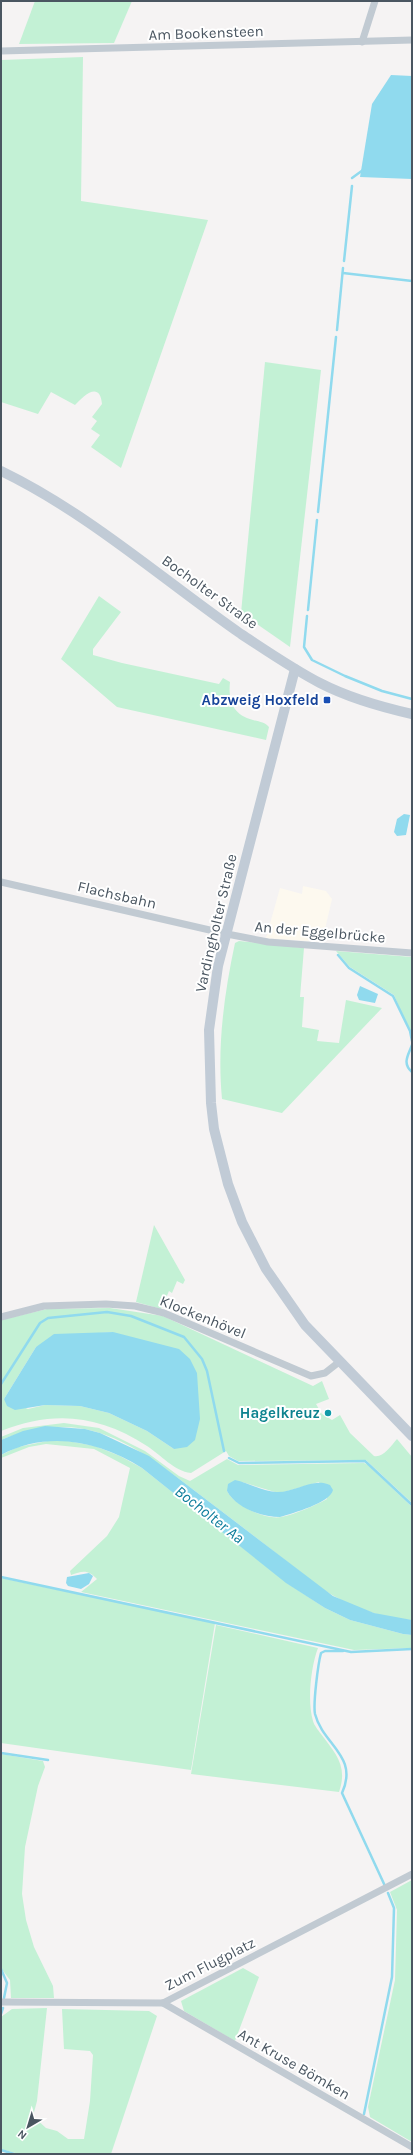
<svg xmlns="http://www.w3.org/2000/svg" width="413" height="2155" font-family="Karla,sans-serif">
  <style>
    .commercial { fill: #fdf9ef }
    .green { fill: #c3f1d5; fill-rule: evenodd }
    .water { fill: #90daee }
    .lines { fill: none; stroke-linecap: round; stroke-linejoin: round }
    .stream { stroke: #90daee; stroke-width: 2.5 }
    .street { stroke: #c1cad2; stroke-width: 7 }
    .secondary { stroke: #c1cbd6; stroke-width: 10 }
    .transit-dot { fill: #1a4fb4; stroke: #fff; stroke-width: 1.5 }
    .culture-dot { fill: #0f9aa8; stroke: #fff; stroke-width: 1.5 }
    .labels { text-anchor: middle; stroke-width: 4; stroke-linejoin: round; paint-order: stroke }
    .street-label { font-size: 15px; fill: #4a5661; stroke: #fff }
    .transit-label { font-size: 15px; font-weight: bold; fill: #164399; stroke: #fff; text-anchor: end }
    .culture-label { font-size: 15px; font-weight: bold; fill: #0d838f; stroke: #fff; text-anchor: end }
    .water-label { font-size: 16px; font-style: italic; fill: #0c7c9b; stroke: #fff }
  </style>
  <rect width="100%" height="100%" fill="#f5f3f3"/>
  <!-- commercial -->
  <polygon class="commercial" points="303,886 326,891 332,899 322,942 266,938 280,888 302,894"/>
  <!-- green -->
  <g class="green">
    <polygon points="35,1 132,1 114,43 19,44"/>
    <path d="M83,57L81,201L208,220L121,468L91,447L100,435L91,429L97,421L92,417L102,404C100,380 83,396 75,405L51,392L38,414L1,402V60Z"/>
    <polygon points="265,362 321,370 290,647 241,613"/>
    <path d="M99,596L121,612L93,649V655L122,663L219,684L223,678L230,682C228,701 233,715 253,720C260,722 265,722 269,727L266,740L117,707L61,659Z"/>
    <path d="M239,941L304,948L300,997H304L302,1027L319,1030L317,1041L339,1043L346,1000L382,1008L282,1113L222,1099C217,1046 224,995 235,943Z"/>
    <polygon points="336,951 412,957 412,1036 394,995 350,967"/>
    <polygon points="154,1225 185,1280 183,1284 177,1281 172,1293 169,1291 161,1309 136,1302"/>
    <path d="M110,1308L163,1316L313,1386L322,1381L329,1399L316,1404L322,1414L332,1420L340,1415L350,1433L374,1456C383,1458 391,1446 397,1439L412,1457V1503L366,1460L238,1461L229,1456L226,1451L191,1473C174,1471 161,1455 147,1446C99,1415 54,1410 1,1431V1320L47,1309ZM113,1332L174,1449L147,1431L109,1413L80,1406L45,1405L28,1409L4,1399L36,1347L87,1334Z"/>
    <path d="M64,1423L99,1428L145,1451L179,1476L190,1481L227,1459L238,1465L364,1463L368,1465L412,1507V1620C386,1619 357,1609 334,1596C319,1588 304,1574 290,1564C260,1540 229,1517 199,1494C133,1444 86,1406 1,1440V1437L23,1428ZM242,1482L275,1492H284L319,1482L327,1499C314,1506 296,1514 281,1517C265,1520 234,1505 227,1491Z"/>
    <path d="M57,1439L95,1446L120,1456L142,1468L287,1583L325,1608L350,1620L403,1634L412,1635V1648L354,1650L81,1592L97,1579C88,1569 82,1571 71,1575L70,1571L107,1536L119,1517L130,1468L94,1449L46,1444L29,1447L1,1458V1455L18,1447Z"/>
    <polygon points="1,1578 215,1623 191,1770 1,1743"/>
    <path d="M216,1625L318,1648C311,1666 307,1701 313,1721C314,1725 318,1730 321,1734C336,1754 348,1766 339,1792L191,1774Z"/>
    <polygon points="1,1754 43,1761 45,1767 38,1786 25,1847 22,1894 26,1920 34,1947 53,1986 54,1998 11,1998 10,1980 1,1968"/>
    <polygon points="412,1880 412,2142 370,2117 368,2107 395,1980 397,1910 390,1892"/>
    <polygon points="243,1968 259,1977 235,2041 184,2011 181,2001"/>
    <polygon points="47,2008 37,2101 33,2116 46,2128 57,2131 68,2139 84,2139 90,2101 93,2055 90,2051 64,2049 62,2009 149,2011 157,2016 111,2154 19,2154 1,2149 1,2017 12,2009"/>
  </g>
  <!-- water -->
  <g class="water">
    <polygon points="391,75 412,76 412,179 360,177 372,104"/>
    <polygon points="404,814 410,815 406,835 397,836 394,832 397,819"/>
    <polygon points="360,986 378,994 375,1003 359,1000 357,995"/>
    <polygon points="113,1332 179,1349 190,1359 197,1373 200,1419 195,1440 187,1447 174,1449 147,1431 109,1413 80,1406 45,1405 15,1410 7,1406 4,1399 36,1347 54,1334"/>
    <path d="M45,1426L85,1429L100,1433L149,1456L333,1596L374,1613L412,1620V1635L403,1634L350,1620L325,1608L286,1583L142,1468C99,1441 48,1430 1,1455V1440L23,1431Z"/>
    <path d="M235,1480C248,1483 263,1491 276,1492C295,1493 312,1477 330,1485L333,1490C330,1503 293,1513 280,1517C262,1517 236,1508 227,1491L228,1484Z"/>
    <polygon points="89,1573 93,1576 89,1584 81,1589 68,1586 66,1583 67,1577"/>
  </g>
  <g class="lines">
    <!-- stream -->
    <g class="stream">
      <polyline points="352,178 363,170"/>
      <polyline points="344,261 352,186"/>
      <polyline points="343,273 412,281"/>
      <polyline points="337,330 343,268"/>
      <polyline points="318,512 336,337"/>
      <polyline points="308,610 317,520"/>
      <polyline points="307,616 304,647 312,660 345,676 382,691 412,699"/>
      <polyline points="338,955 349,968 393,996 410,1031 412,1041"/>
      <path d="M412,1045C408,1056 402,1063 412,1072"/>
      <polyline points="1,1384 40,1323 48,1318 107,1312 131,1316 184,1337 202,1359 207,1371 224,1451"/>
      <polyline points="229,1458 239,1463 365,1461 412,1505"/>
      <polyline points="1,1577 351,1652 412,1649"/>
      <path d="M343,1651H325L321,1653C318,1664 313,1704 315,1714C323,1745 359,1756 342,1793L385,1886"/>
      <polyline points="1,1753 48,1760"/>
      <polyline points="1,1969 7,1983 4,1998"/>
      <polyline points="1,2014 3,2008"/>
      <polyline points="364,2114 392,1977 394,1908 388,1893"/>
      <polyline points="1,2150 14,2154"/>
    </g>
    <!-- street -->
    <g class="street">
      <polyline points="362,42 375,1"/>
      <polyline points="1,51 412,40"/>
      <polyline points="1,882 227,934 268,942 412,953"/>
      <polyline points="1,1317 44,1306 106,1304 135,1306 164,1313 311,1376 325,1373 339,1362"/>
      <polyline points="1,2002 163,2003 412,1874"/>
      <polyline points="163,2003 412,2147"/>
    </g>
    <!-- secondary -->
    <g class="secondary">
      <path d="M1,471C88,513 162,579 241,634C267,651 293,669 320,683C349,698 381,707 412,714"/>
      <polyline points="295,669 218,966 209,1030 211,1103 214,1129 228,1184 242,1222 266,1269 305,1325 412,1436"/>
    </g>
  </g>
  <!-- markers -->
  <rect class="transit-dot" x="323" y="696" width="8" height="8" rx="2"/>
  <circle class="culture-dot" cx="328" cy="1413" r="4"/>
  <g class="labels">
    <!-- street labels -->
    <g class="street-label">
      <text transform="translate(206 33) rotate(-2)" y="5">Am Bookensteen</text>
      <text transform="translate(210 592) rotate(36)" y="5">Bocholter Straße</text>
      <text transform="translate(117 895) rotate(13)" y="5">Flachsbahn</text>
      <text transform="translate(216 923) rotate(-77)" y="5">Vardingholter Straße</text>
      <text transform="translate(320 932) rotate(5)" y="5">An der Eggelbrücke</text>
      <text transform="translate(203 1317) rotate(22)" y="5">Klockenhövel</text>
      <text transform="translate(210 1964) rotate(-27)" y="5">Zum Flugplatz</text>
      <text transform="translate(294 2064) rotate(30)" y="5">Ant Kruse Bömken</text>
    </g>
    <!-- transit labels -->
    <g class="transit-label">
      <text x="319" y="705">Abzweig Hoxfeld</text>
    </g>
    <!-- culture labels -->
    <g class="culture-label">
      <text x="320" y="1418">Hagelkreuz</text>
    </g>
    <!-- water labels -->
    <g class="water-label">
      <text transform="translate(210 1514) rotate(38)" y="6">Bocholter Aa</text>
    </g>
  </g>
  <!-- border -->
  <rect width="413" height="2155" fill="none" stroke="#4a5661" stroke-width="4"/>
  <!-- north arrow -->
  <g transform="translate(28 2127) rotate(218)" stroke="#ffffff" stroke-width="3" paint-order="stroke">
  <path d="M0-3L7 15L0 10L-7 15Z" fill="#4a5661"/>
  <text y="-6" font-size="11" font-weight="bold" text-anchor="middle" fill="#4a5661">N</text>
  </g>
</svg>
